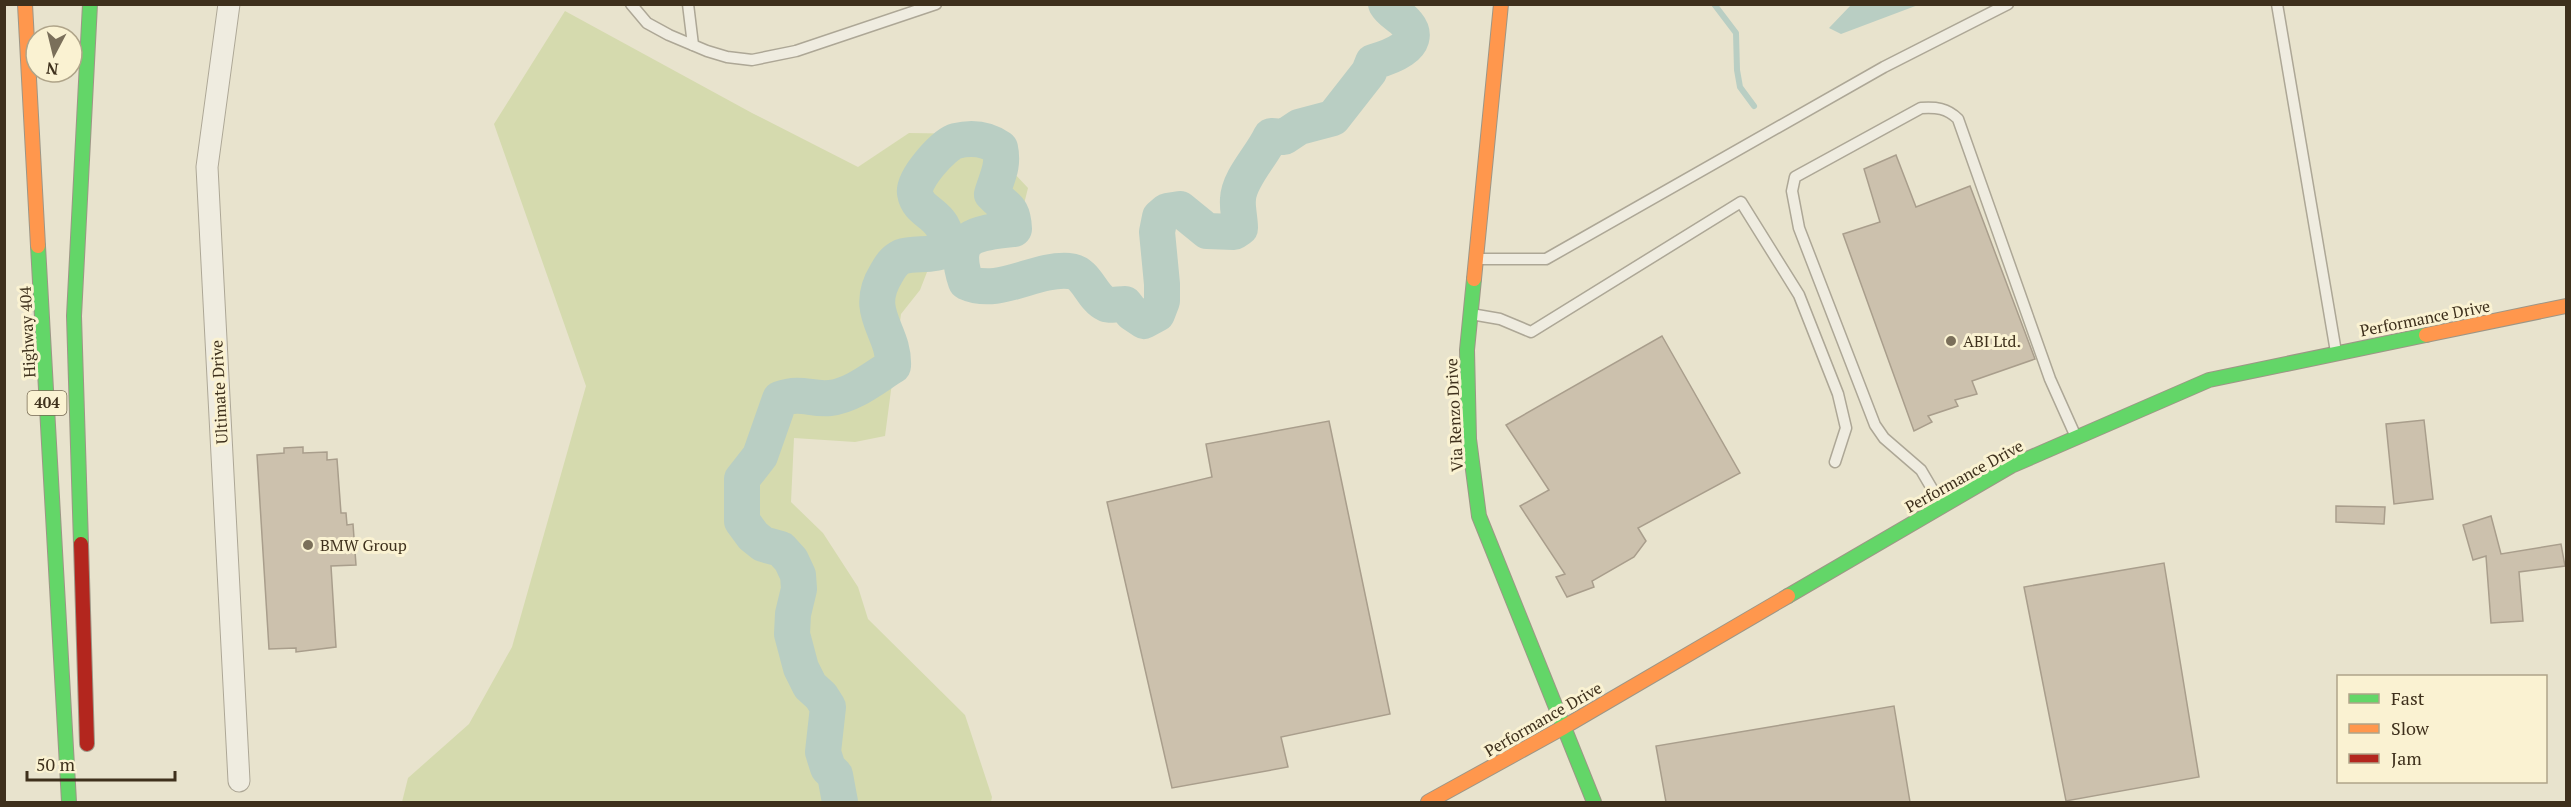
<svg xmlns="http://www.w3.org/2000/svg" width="2571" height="807" font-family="'PT Serif',serif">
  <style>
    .green { fill: #d5daae }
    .water { fill: #b9cec3 }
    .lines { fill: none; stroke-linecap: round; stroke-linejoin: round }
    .stream { stroke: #b9cec3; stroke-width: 6 }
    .river { stroke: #b9cec3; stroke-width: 36 }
    .building { fill: #ccc1ad; stroke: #a99e8c; stroke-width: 1.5 }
    .lane-casing { stroke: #ada796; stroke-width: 13 }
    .street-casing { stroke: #ada796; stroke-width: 23 }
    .fast-casing { stroke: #9d9686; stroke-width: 16 }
    .slow-casing { stroke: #9d9686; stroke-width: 16 }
    .jam-casing { stroke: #9d9686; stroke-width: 16 }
    .lane { stroke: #efece0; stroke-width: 10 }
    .street { stroke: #efece0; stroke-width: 21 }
    .fast { stroke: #63d668; stroke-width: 14 }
    .slow { stroke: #ff974d; stroke-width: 14 }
    .jam { stroke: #b3261e; stroke-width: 14 }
    .poi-dot { fill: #7a6f5a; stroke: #faf2d2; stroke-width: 2 }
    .labels { text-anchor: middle; stroke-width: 6; stroke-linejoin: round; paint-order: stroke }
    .shield { fill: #faf2d2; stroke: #766a53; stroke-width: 1.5 }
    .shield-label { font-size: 15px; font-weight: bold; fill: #3e301c }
    .street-label { font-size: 16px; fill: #3e301c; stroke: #faf2d2 }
    .poi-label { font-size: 16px; fill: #3e301c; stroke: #faf2d2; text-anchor: start }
  </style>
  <rect width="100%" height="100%" fill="#e8e3cd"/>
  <!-- green -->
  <polygon class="green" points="565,11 752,113 858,167 909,133 977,134 1028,188 1018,228 999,239 959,237 936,249 920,290 901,314 885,436 855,442 794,438 791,502 823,533 858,587 868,619 965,715 992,797 991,802 402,802 408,778 469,724 512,647 586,386 494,124"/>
  <!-- water -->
  <polygon class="water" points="1851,5 1851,4 1918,5 1841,34 1829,28"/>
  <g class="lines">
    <!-- stream -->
    <polyline class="stream" points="1714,4 1736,33 1737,70 1740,87 1754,106"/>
    <!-- river -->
    <path class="river" d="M840,802L835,775L828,768L823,752L828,707L821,696L810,686L801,668L792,634L793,614L799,589L798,575L791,560L781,549L763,544L753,536L742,521V479L760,456L780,399C802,391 810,400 830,398C852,396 875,377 893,366C895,331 862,313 886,274C890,267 893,261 901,257C915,252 930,257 946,250C949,211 919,217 915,193C912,180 944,144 956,141C972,137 987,139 1000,148C1004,166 997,177 992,194C1006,209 1013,206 1014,229C975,233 950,235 966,282C999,297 1035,268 1069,271C1087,272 1091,297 1106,304C1111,306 1119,304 1125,304L1132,313L1144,321L1157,314L1162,301V284L1157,232L1160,217L1167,211L1180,209L1207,231L1234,232L1240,228C1240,219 1237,208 1238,199C1239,178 1262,156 1271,136L1284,137L1299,127L1333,118L1369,72L1373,62C1387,58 1425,46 1407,24C1401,16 1391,13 1386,4"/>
  </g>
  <!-- building -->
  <g class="building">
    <polygon points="1896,155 1916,207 1970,186 2035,359 1972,381 1977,394 1955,400 1958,406 1928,416 1932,422 1914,431 1843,234 1880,222 1864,169"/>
    <polygon points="1662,336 1740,473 1638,528 1646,541 1634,557 1592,581 1594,587 1567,597 1556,577 1565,574 1520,506 1549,490 1506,425"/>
    <polygon points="2424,420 2433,499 2394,504 2386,424"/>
    <polygon points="1329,421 1390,714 1281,737 1288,767 1172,788 1107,502 1212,477 1206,444"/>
    <polygon points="303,447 303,453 327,452 327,460 337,459 341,513 346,513 347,525 353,524 356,565 331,566 336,647 296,652 296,648 269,649 257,455 284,453 284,448"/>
    <polygon points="2336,506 2385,507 2384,524 2336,522"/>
    <polygon points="2491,516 2501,554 2561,544 2565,566 2519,572 2523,621 2491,623 2486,556 2473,560 2463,525"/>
    <polygon points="2164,563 2199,777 2066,801 2024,587"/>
    <polygon points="1894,706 1910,802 1666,802 1656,746"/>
  </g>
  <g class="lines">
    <!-- lane casing -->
    <g class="lane-casing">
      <g id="lane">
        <polyline points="631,4 647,23 669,35 707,51 727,57 752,60 796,51 936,4"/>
        <polyline points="688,4 693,45"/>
        <polyline points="2277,4 2336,352"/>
        <polyline points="1477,259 1546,259 1884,67 2008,4"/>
        <polyline points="1471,314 1500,319 1531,332 1741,202 1799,295 1838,394 1846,428 1835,462"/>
        <path d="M1941,504L1921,470L1884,438L1875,425L1799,228L1792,191L1795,177L1921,108C1936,107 1947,108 1958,119L2050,379L2076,437"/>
      </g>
    </g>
    <!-- street casing -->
    <g class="street-casing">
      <polyline id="street" points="229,4 207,167 239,781"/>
    </g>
    <!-- fast casing -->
    <g class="fast-casing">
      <g id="fast">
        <polyline points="38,246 69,802"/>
        <polyline points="1474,279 1467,350 1469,439 1479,516 1594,802"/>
        <polyline points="81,544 74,316 90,4"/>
        <polyline points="1788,596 2011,466 2209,380 2426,335"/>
      </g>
    </g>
    <!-- slow casing -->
    <g class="slow-casing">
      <g id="slow">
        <polyline points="25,4 38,246"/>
        <polyline points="1474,279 1501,4"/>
        <polyline points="2426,335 2566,306"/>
        <polyline points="1428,802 1564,727 1788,596"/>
      </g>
    </g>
    <!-- jam casing -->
    <g class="jam-casing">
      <polyline id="jam" points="81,544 87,744"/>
    </g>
    <!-- lane -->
    <use href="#lane" class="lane"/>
    <!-- street -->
    <use href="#street" class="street"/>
    <!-- fast -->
    <use href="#fast" class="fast"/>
    <!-- slow -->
    <use href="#slow" class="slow"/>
    <!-- jam -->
    <use href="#jam" class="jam"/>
  </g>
  <!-- markers -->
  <g class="poi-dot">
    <circle cx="1951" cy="341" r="6"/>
    <circle cx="308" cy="545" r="6"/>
  </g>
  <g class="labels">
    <!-- shield labels -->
    <rect class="shield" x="27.5" y="391" width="39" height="24" rx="4.5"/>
    <g class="shield-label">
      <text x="47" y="408">404</text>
    </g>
    <!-- street labels -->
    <g class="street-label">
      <text transform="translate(2425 318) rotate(-11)" y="6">Performance Drive</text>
      <text transform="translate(27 332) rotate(-93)" y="6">Highway 404</text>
      <text transform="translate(219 392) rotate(-93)" y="6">Ultimate Drive</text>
      <text transform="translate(1454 415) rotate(-93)" y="6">Via Renzo Drive</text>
      <text transform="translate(1964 476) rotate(-29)" y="6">Performance Drive</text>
      <text transform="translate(1543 719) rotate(-30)" y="6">Performance Drive</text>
    </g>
    <!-- poi labels -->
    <g class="poi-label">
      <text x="1963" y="347">ABI Ltd.</text>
      <text x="320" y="551">BMW Group</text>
    </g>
  </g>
  <!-- border -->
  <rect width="2571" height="807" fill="none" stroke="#3e301c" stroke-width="12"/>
  <!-- legend -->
  <rect x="2337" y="675" width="210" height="108" fill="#faf2d2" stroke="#afa489" stroke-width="1.5"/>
  <rect x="2349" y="694" width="30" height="9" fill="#63d668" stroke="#afa489" stroke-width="1.5"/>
  <text x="2391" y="705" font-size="18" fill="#3e301c">Fast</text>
  <rect x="2349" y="724" width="30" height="9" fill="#ff974d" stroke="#afa489" stroke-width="1.5"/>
  <text x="2391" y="735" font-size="18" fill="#3e301c">Slow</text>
  <rect x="2349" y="754" width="30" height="9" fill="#b3261e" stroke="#afa489" stroke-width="1.5"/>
  <text x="2391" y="765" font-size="18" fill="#3e301c">Jam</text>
  <!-- north arrow -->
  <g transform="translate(54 54) rotate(187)"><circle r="28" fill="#faf2d2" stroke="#afa489" stroke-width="1.5"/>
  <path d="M0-4.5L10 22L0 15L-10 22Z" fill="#7a6f5a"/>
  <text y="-9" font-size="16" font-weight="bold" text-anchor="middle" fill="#3e301c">N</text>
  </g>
  <!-- scale -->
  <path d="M27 771v9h148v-9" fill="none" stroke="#3e301c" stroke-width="3"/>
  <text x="36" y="771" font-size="18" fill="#3e301c" stroke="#faf2d2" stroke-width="4.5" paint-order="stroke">50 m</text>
</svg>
